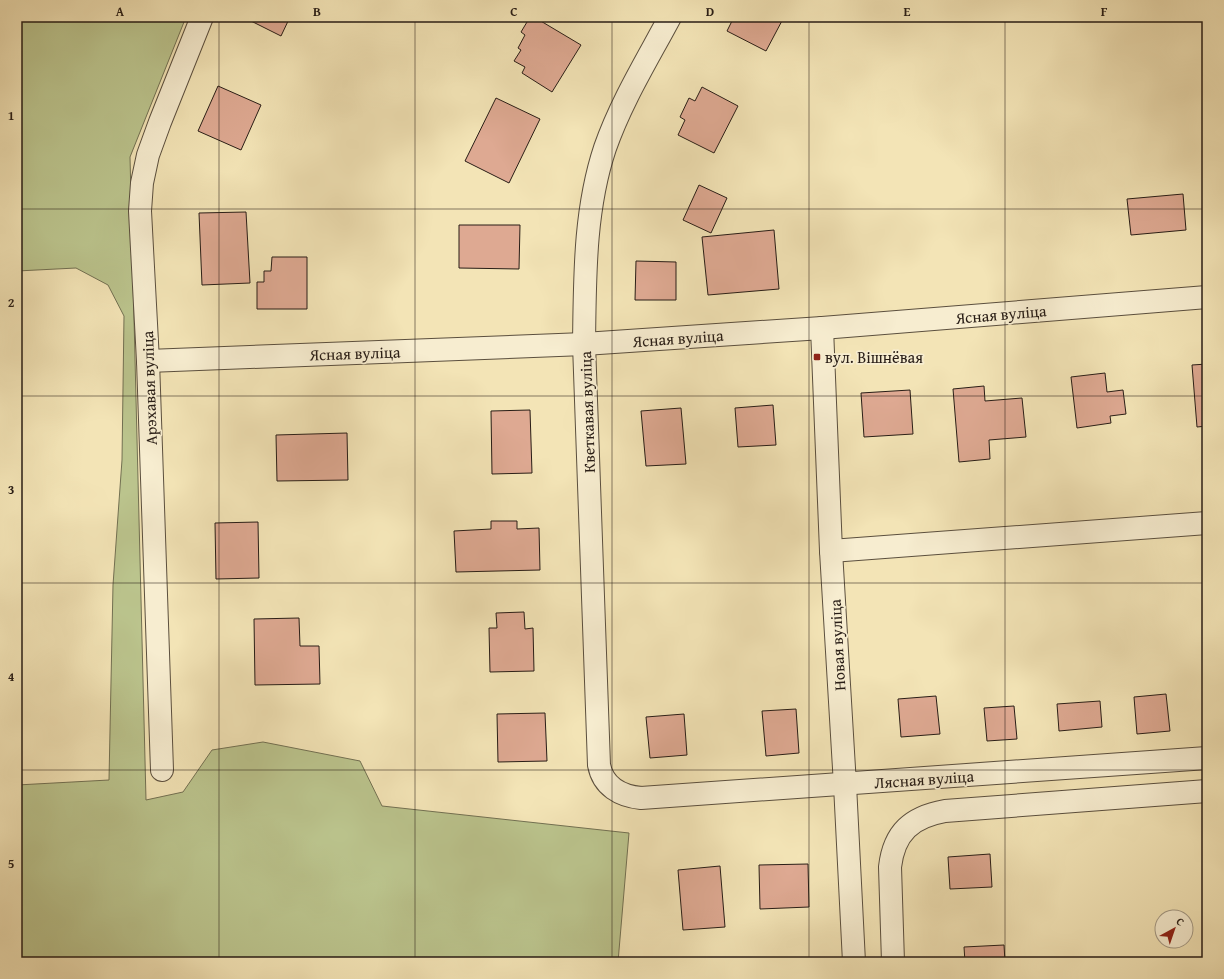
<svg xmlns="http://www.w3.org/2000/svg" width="1224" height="979" font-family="'Gentium Book Plus',serif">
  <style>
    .green { fill: #bbc48d; stroke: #727052 }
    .building { fill: #dea992; stroke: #281d16 }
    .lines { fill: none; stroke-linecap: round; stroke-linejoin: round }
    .minor-casing { stroke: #5b4f3e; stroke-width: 24 }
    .minor { stroke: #f7edd0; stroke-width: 22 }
    .grid { fill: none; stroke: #281d16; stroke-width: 1; stroke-opacity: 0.55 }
    .poi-dot { fill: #8f2418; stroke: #f7edd0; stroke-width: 1.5 }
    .labels { text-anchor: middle; stroke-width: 3.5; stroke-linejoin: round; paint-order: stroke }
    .street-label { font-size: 16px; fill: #281d16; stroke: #f7edd0 }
    .poi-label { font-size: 16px; fill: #281d16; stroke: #f7edd0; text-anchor: start }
    .neatline { fill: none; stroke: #281d16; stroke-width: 1.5 }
    .grid-label { font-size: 13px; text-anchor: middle; font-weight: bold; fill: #281d16 }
  </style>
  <rect width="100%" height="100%" fill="#f3e4b6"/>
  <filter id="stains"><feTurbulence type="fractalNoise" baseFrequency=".005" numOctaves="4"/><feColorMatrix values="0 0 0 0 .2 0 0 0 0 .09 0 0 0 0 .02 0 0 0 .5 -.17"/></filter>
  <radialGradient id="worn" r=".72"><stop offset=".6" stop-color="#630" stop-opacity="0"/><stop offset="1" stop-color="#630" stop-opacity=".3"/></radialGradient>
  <!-- green -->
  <polygon class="green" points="17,17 186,17 130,157 146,800 183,792 212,750 263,742 360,761 382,806 629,833 618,962 17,962 17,785 109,780 113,585 122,460 124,316 108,285 76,268 17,271"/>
  <!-- building -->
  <g class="building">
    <polygon points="243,17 290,17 281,36"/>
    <polygon points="530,17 534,17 581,45 552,92 522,73 525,67 514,61 521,50 518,48 525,35 521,32"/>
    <polygon points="734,17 784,17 766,51 727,31"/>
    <polygon points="218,86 261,105 241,150 198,131"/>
    <polygon points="702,87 738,106 714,153 678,135 685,120 680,117 689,98 695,101"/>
    <polygon points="496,98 540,119 509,183 465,161"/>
    <polygon points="699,185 727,198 711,233 683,220"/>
    <polygon points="1183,194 1186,230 1131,235 1127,199"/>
    <polygon points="246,212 250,283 202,285 199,213"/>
    <polygon points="459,225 520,225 519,269 459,268"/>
    <polygon points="774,230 779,289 708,295 702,237"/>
    <polygon points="272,257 307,257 307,309 257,309 257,282 264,282 264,271 271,271"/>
    <polygon points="636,261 676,262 676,300 635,300"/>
    <polygon points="1207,364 1207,426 1197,427 1192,365"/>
    <polygon points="1105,373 1107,392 1123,390 1126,414 1110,416 1111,423 1077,428 1071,377"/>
    <polygon points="984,386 985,401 1022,398 1026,437 989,440 990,459 959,462 953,389"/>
    <polygon points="910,390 913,434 864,437 861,393"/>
    <polygon points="773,405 776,445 738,447 735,408"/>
    <polygon points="681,408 686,464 646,466 641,411"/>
    <polygon points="530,410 532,473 492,474 491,411"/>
    <polygon points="347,433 348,480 277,481 276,435"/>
    <polygon points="491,521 517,521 517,529 539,528 540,570 456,572 454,531 491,529"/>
    <polygon points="258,522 259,578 216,579 215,523"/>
    <polygon points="524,612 525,629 533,628 534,671 490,672 489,628 497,628 496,613"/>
    <polygon points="299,618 300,646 319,646 320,684 255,685 254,619"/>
    <polygon points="1166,694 1170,731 1137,734 1134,697"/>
    <polygon points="936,696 940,734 901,737 898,699"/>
    <polygon points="1100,701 1102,727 1059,731 1057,704"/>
    <polygon points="1014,706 1017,739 987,741 984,708"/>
    <polygon points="796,709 799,753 766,756 762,711"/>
    <polygon points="545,713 547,761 498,762 497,714"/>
    <polygon points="684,714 687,755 650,758 646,717"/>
    <polygon points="990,854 992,887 950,889 948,857"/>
    <polygon points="808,864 809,907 760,909 759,865"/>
    <polygon points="720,866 725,927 683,930 678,870"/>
    <polygon points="1004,945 1005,962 965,962 964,947"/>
  </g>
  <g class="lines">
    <!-- minor casing -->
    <g class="minor-casing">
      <g id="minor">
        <path d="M670,17C647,60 621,102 605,148C584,211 585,279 584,344L599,765C603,786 620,796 641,798L1207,758"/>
        <polyline points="822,328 831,551 845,785 854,962"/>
        <polyline points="148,361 584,344 822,328 1207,297"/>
        <polyline points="831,551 1207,523"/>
        <polyline points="162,770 148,361 140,211 142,183 148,155 160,122 202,17"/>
        <path d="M893,962L890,867C894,832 912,817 945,811L1207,791"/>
      </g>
    </g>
    <!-- minor -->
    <use href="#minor" class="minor"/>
  </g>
  <!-- grid -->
  <path class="grid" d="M219,17V962M415,17V962M612,17V962M809,17V962M1005,17V962M17,209H1207M17,396H1207M17,583H1207M17,770H1207"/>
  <!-- markers -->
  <rect class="poi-dot" x="813" y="353" width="8" height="8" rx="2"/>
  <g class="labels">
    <!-- street labels -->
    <g class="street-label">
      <text transform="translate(1001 314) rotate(-5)" y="6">Ясная вуліца</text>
      <text transform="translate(678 338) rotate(-4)" y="6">Ясная вуліца</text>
      <text transform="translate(355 353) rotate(-2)" y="6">Ясная вуліца</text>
      <text transform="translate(149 388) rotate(-92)" y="6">Арэхавая вуліца</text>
      <text transform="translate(587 412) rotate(-92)" y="6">Кветкавая вуліца</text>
      <text transform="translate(837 645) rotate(-93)" y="6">Новая вуліца</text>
      <text transform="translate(924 779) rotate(-4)" y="6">Лясная вуліца</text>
    </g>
    <!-- poi labels -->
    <g class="poi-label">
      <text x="825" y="363">вул. Вішнёвая</text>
    </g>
  </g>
  <!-- margin -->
  <rect width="1224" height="979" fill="none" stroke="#f3e4b6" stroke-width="44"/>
  <!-- north arrow -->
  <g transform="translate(1174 929) rotate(40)"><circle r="19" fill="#f7edd0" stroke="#a49a86"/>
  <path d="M0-3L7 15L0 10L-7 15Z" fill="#8f2418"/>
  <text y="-6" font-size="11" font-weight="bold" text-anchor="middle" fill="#281d16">С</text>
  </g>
  <rect x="22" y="22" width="1180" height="935" class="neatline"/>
  <g class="grid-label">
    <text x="120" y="16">A</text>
    <text x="317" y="16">B</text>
    <text x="514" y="16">C</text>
    <text x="710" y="16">D</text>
    <text x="907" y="16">E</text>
    <text x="1104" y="16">F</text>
    <text x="11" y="120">1</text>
    <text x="11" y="307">2</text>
    <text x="11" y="494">3</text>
    <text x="11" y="681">4</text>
    <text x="11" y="868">5</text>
  </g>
  <rect width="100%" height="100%" filter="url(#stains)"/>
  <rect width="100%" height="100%" fill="url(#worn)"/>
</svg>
